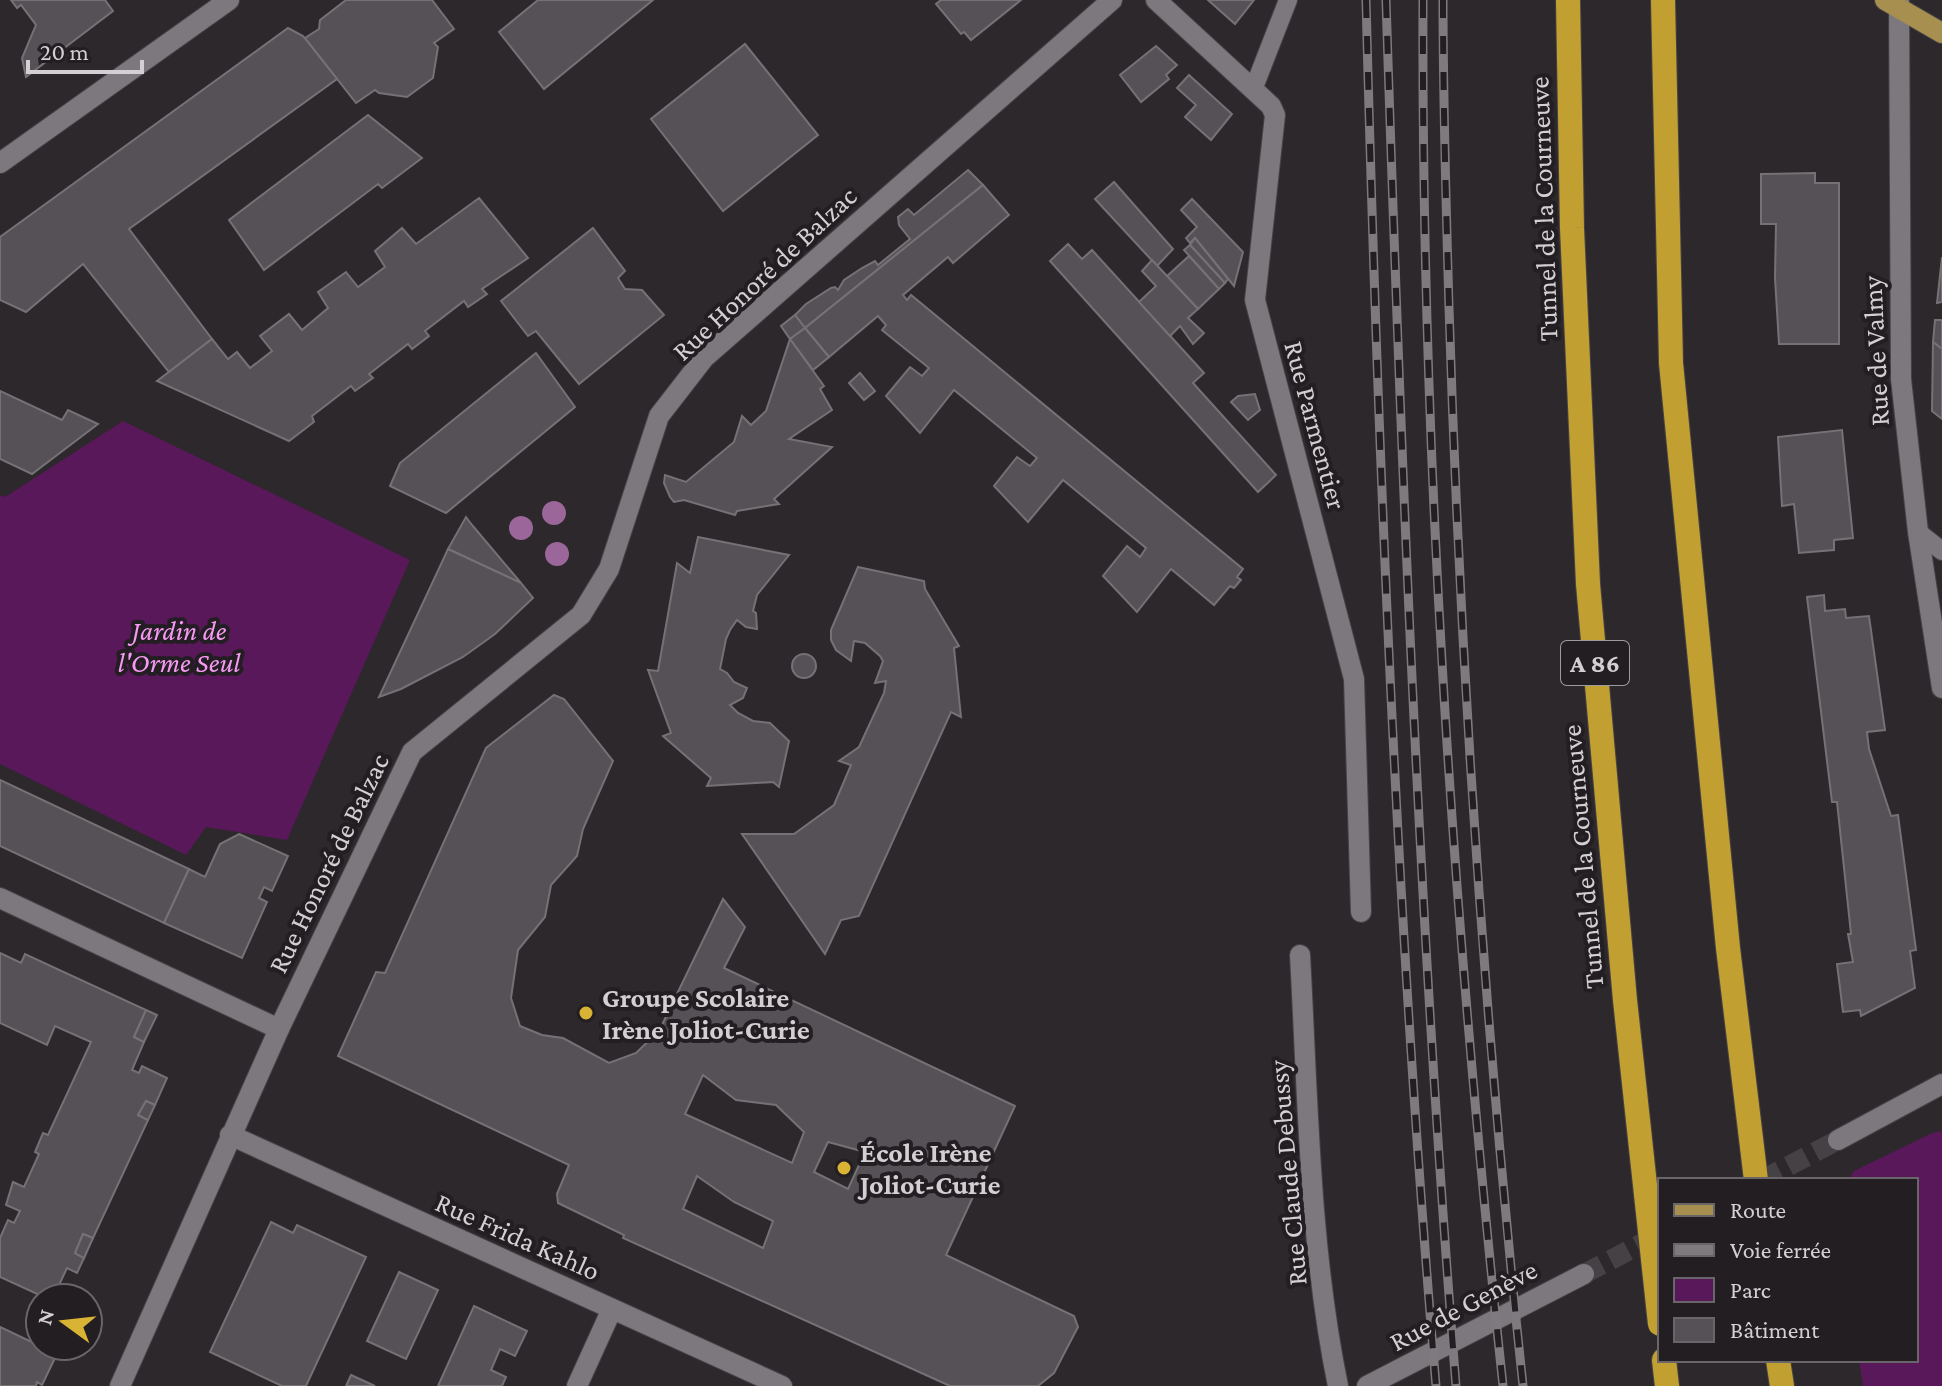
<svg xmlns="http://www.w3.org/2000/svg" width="1942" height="1386" font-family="'Crimson Pro',serif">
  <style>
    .green { fill: #591859 }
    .building { fill: #565156; stroke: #757175; stroke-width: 2; fill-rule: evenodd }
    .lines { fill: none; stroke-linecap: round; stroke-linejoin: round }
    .street-tunnel { stroke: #454144; stroke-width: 20; stroke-dasharray: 20 10; stroke-linecap: butt }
    .lane-casing { stroke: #464346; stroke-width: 20 }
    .street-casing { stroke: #464346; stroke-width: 22 }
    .primary-casing { stroke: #464346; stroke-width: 22 }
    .highway-casing { stroke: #464346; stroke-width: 26 }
    .lane { stroke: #7d787d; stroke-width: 18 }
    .street { stroke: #7d787d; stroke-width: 20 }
    .primary { stroke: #a68f4f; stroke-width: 20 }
    .highway { stroke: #c19f30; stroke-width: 24 }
    .rail-casing { stroke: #7e7a7d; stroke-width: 9 }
    .rail { stroke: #221e22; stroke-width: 6; stroke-dasharray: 18; stroke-linecap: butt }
    .highway-bridge-casing { stroke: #464346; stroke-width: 26; stroke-linecap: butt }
    .highway-bridge { stroke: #c19f30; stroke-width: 24 }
    .tree { fill: #9b6699 }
    .poi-dot { fill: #d9b334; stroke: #221e22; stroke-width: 3 }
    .labels { text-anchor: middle; stroke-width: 8; stroke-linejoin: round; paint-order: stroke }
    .shield { fill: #221e22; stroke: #9e9b9e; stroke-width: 2 }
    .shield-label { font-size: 26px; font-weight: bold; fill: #d3d0d3 }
    .street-label { font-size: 28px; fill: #d3d0d3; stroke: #221e22 }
    .park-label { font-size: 28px; font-style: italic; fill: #f699f3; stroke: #221e22 }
    .poi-label { font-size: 28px; font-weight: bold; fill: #d3d0d3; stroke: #221e22; text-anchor: start }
  </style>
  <rect width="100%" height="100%" fill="#2c282b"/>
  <!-- green -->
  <g class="green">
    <polygon points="123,421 410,560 287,840 206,827 186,855 0,764 0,495 5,497"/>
    <polygon points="1942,1131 1942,1386 1863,1386 1859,1360 1916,1360 1916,1180 1848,1180 1854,1171 1932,1133"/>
  </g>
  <!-- building -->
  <g class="building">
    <polygon points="11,0 105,0 113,11 26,77 22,58 36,25 21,5 17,8"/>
    <polygon points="346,0 432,0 454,29 434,43 438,47 433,78 407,97 379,93 375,90 356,103 305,38 319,29 320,20"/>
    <polygon points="538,0 653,0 544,89 499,32"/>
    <polygon points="941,0 1021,0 971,40 964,32 961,34 936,4"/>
    <polygon points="1208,0 1254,0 1235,24"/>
    <polygon points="288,28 303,36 337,79 129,229 212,339 169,372 83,264 26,312 0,300 0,237"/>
    <polygon points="745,44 818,135 723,211 651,119"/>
    <polygon points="1156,46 1177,65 1166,75 1169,79 1141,102 1120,75"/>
    <polygon points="1189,75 1232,114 1211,140 1185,117 1196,105 1177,88"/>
    <polygon points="368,115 422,158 382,188 378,184 264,270 229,220"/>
    <polygon points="968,170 983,185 805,328 795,315 806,304 831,288 835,287 838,290 844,280 862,268 875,261 878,265 910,239 899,225 898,217 908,209 914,215"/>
    <polygon points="1815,173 1815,183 1839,183 1839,344 1779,344 1775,278 1776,224 1761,224 1761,174"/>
    <polygon points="1114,182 1173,249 1157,266 1095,199"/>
    <polygon points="983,185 1009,215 953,263 948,257 903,295 907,300 911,295 1243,569 1237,577 1241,580 1234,588 1230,586 1214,605 1171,569 1137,612 1103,576 1127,546 1140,557 1146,548 1063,480 1028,522 994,486 1017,457 1030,466 1037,458 954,390 920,433 886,396 910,367 922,376 929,368 882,330 886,325 878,316 829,357 805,328"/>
    <polygon points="479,198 528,258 482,289 487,294 468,307 464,301 425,331 429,336 412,349 408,344 369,374 373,378 355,391 351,386 312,416 314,422 289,441 157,381 212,339 228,359 237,352 250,368 272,351 260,336 289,314 302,330 328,308 318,292 346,272 358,287 385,267 375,251 402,228 416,244"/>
    <polygon points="1192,199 1243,252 1234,286 1195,238 1190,243 1186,238 1197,227 1181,210"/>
    <polygon points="593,228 625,271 618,278 625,289 642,290 664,315 579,384 536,331 528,336 501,301"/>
    <polygon points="1195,238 1228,279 1225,283 1190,245"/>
    <polygon points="1068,244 1082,259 1092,250 1204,373 1193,383 1276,475 1258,492 1050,261"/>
    <polygon points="1190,245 1225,283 1219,289 1184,250"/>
    <polygon points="1189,256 1219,289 1198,309 1167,276"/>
    <polygon points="1942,257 1942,302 1937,303"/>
    <polygon points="1152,260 1198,309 1188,318 1204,333 1193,344 1180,326 1170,336 1139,302 1156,286 1142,271"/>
    <polygon points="795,315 805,328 790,339 781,326"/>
    <polygon points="1935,320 1942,320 1942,349 1933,342"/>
    <polygon points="805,328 829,357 813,370 790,339"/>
    <polygon points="790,339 824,386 820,389 832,410 789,439 832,447 774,499 779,504 737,511 735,515 684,500 674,502 670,497 664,483 665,475 686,482 734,442 742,416 751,425 766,411"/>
    <polygon points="1933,342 1942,349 1942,419 1932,411"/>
    <polygon points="536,353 575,407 446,513 390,486 400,463"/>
    <polygon points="860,373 875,391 864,400 849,383"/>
    <polygon points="0,391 62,420 68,410 98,424 32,474 0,459"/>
    <polygon points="1255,394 1260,410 1248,420 1231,402 1238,396"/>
    <polygon points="1842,430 1853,538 1834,540 1834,550 1799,553 1794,504 1782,506 1778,437"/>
    <polygon points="466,517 472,525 521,583 448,549"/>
    <polygon points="698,537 789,555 757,595 753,611 756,613 757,629 746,627 737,620 730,630 726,639 720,669 727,673 734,682 747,688 743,698 730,705 738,713 753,721 770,723 789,741 779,787 773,782 707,786 711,778 663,736 671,733 648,670 658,671 677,563 690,573"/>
    <polygon points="448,549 521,583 533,598 495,634 463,657 401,689 379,697"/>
    <polygon points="858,567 924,581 925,589 959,646 954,648 961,717 951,712 859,916 841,920 825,954 742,834 794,834 834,805 851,765 839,761 859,747 884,693 886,681 875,683 883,661 880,656 865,643 854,641 851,661 836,650 831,640 831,630"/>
    <polygon points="1824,595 1825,611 1845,609 1846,618 1869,616 1885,730 1867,732 1869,749 1891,816 1898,815 1916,950 1910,951 1915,988 1861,1016 1860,1010 1843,1012 1837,964 1853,962 1848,934 1851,934 1837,802 1832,802 1807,597"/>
    <circle cx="804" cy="666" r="12"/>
    <path d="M554,695L564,699L613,761L583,829L577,856L551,885L545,917L518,950L511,998L520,1026L542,1035L563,1038L609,1063L636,1053L659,1031L723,899L745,927L724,968L1015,1106L946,1255L1074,1316L1078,1327L1054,1373L1038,1386H950L623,1238L624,1235L558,1203L557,1194L569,1165L338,1056L376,972L385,973L486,748ZM703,1075L736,1100L776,1105L804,1132L792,1163L685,1114ZM828,1142L865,1152L848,1189L814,1172ZM697,1176L734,1202L773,1221L763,1248L683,1209Z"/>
    <polygon points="0,780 189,869 164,923 0,846"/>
    <polygon points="239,834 288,856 272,891 264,887 259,898 267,902 242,958 164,923 189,869 205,877 220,844"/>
    <polygon points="0,953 21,963 25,954 146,1010 134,1037 144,1042 132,1070 139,1073 142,1066 167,1078 155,1105 146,1101 138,1115 148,1120 93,1238 83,1234 75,1253 84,1258 77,1273 67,1268 53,1298 46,1298 0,1277 0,1238 8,1220 14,1223 20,1211 6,1205 13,1182 24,1187 39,1154 35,1152 43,1133 48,1135 91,1042 55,1026 47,1045 0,1023"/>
    <polygon points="146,1010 157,1015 144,1042 134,1037"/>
    <polygon points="146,1101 155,1105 148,1120 138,1115"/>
    <polygon points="271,1222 293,1233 297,1225 366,1257 306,1386 282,1386 210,1352"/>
    <polygon points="83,1234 93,1238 84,1258 75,1253"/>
    <polygon points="399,1272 438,1290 406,1359 367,1341"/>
    <polygon points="474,1306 527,1331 515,1356 500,1349 491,1370 506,1377 502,1386 438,1386"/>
    <polygon points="0,1327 57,1354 42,1385 37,1382 36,1386 0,1386"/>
    <polygon points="351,1375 375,1386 346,1386"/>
  </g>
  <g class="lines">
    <!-- street-tunnel -->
    <g class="street-tunnel">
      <polyline points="1762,1180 1838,1140"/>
      <polyline points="1584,1274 1660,1234"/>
    </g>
    <!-- lane casing -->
    <g class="lane-casing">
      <g id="lane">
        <polyline points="1253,90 1288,0"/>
        <polyline points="1918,532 1942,551"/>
      </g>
    </g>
    <!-- street casing -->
    <g class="street-casing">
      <g id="street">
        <polyline points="1156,0 1271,106 1275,115 1255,300 1354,679 1361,912"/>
        <polyline points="1899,0 1901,379 1918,532 1942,688"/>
        <polyline points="0,163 229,0"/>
        <polyline points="0,898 279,1029"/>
        <path d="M1300,955C1308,1098 1309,1245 1338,1386"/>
        <polyline points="230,1135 782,1386"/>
        <polyline points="1838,1140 1942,1084"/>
        <polyline points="120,1386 279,1029 412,752 581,615 609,569 659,416 704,358 1112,0"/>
        <polyline points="577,1386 612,1309"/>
        <polyline points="1367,1386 1584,1274"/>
      </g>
    </g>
    <!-- primary casing -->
    <g class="primary-casing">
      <polyline id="primary" points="1885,0 1942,33"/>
    </g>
    <!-- highway casing -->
    <g class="highway-casing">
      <g id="highway">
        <polyline points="1663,0 1671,363 1728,948 1756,1180"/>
        <polyline points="1664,1360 1667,1386"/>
        <polyline points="1778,1360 1782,1386"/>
      </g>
    </g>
    <!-- lane -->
    <use href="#lane" class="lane"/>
    <!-- street -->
    <use href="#street" class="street"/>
    <!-- primary -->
    <use href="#primary" class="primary"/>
    <!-- highway -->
    <use href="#highway" class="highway"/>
    <!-- rail casing -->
    <g class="rail-casing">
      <g id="rail">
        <path d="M1366,0C1378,462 1397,925 1436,1386"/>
        <path d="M1386,0C1401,462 1419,925 1456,1386"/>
        <path d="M1423,0C1421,463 1454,926 1503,1386"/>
        <path d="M1443,0C1443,102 1446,205 1449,307C1460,667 1485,1027 1523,1386"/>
      </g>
    </g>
    <!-- rail -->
    <use href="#rail" class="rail"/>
    <!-- highway-bridge casing -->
    <g class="highway-bridge-casing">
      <polyline id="highway-bridge" points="1568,0 1572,228 1588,584 1625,1000 1660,1324"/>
    </g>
    <!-- highway-bridge -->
    <use href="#highway-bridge" class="highway-bridge"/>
  </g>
  <!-- trees -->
  <g class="tree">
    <circle cx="554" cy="513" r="12"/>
    <circle cx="521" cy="528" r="12"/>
    <circle cx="557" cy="554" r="12"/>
  </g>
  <!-- markers -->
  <g class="poi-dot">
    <circle cx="586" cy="1013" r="8"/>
    <circle cx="844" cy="1168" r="8"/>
  </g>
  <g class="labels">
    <!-- shield labels -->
    <rect class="shield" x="1561" y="641" width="68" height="44" rx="6"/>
    <g class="shield-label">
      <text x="1595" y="672">A 86</text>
    </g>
    <!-- street labels -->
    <g class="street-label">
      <text transform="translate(1543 209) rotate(-92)" y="10">Tunnel de la Courneuve</text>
      <text transform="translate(764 273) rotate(-43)" y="10">Rue Honoré de Balzac</text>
      <text transform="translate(1875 351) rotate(-93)" y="10">Rue de Valmy</text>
      <text transform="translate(1316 425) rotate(75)" y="10">Rue Parmentier</text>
      <text transform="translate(1582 857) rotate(-95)" y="10">Tunnel de la Courneuve</text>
      <text transform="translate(328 863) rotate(-64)" y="10">Rue Honoré de Balzac</text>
      <text transform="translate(1287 1173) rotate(-95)" y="10">Rue Claude Debussy</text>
      <text transform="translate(518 1236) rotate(24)" y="10">Rue Frida Kahlo</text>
      <text transform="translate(1463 1305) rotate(-28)" y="10">Rue de Genève</text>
    </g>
    <!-- park labels -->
    <g class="park-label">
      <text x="179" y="640">Jardin de<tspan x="179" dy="32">l'Orme Seul</tspan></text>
    </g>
    <!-- poi labels -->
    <g class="poi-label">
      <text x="602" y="1007">Groupe Scolaire<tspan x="602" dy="32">Irène Joliot-Curie</tspan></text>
      <text x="860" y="1162">École Irène<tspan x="860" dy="32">Joliot-Curie</tspan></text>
    </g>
  </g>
  <!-- legend -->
  <rect x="1658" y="1178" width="260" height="184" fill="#221e22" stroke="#696569" stroke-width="2"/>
  <rect x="1674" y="1204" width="40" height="12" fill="#a68f4f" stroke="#696569" stroke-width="2"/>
  <text x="1730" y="1218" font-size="24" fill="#d3d0d3">Route</text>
  <rect x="1674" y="1244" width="40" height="12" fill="#7e7a7d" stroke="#696569" stroke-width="2"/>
  <text x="1730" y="1258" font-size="24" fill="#d3d0d3">Voie ferrée</text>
  <rect x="1674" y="1278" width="40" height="24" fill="#591859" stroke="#696569" stroke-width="2"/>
  <text x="1730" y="1298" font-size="24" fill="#d3d0d3">Parc</text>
  <rect x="1674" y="1318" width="40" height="24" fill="#565156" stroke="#696569" stroke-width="2"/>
  <text x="1730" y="1338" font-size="24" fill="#d3d0d3">Bâtiment</text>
  <!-- north arrow -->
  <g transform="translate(64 1322) rotate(285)"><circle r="38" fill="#221e22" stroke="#696569" stroke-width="2"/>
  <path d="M0-6L14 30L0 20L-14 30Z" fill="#d9b334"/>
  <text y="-12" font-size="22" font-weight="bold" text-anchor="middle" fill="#d3d0d3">N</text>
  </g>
  <!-- scale -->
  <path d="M28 60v12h114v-12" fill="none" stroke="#d3d0d3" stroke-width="4"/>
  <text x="40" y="60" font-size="24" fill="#d3d0d3" stroke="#221e22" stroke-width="6" paint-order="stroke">20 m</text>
</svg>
